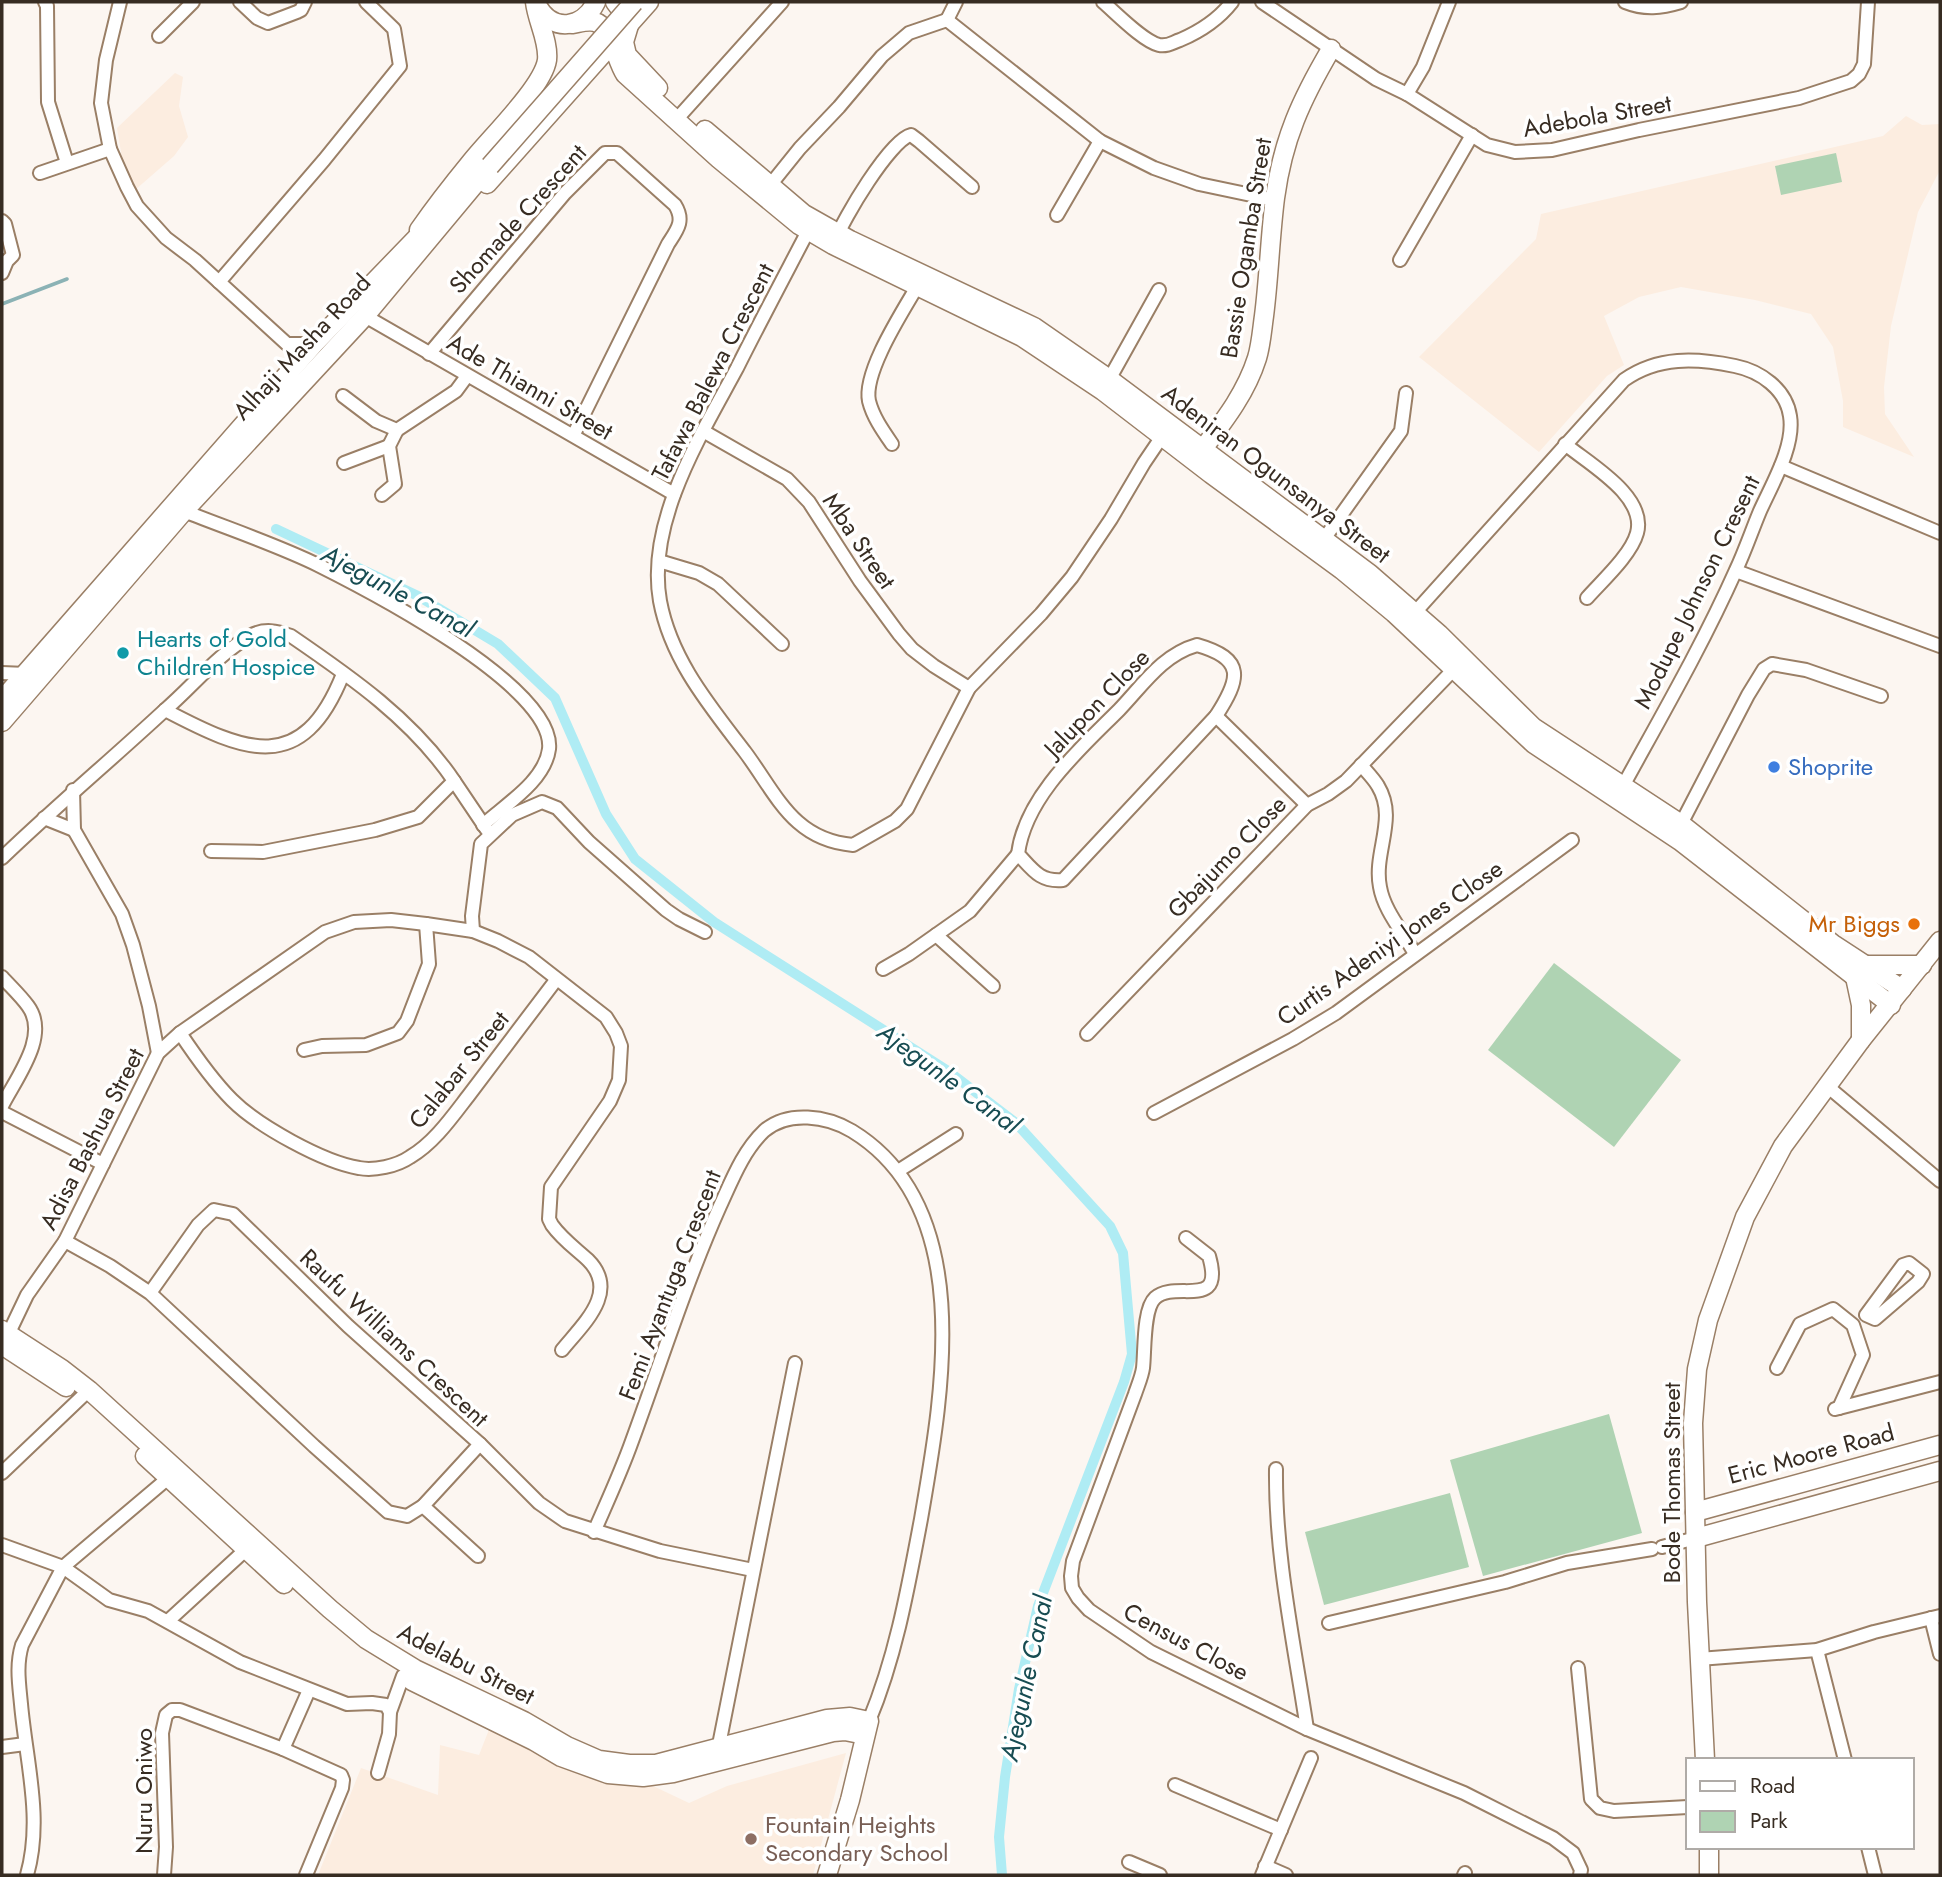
<svg xmlns="http://www.w3.org/2000/svg" width="1942" height="1877" font-family="Jost,sans-serif">
  <style>
    .built { fill: #fcede0 }
    .green { fill: #afd3b3 }
    .lines { fill: none; stroke-linecap: round; stroke-linejoin: round }
    .stream { stroke: #8bb2b5; stroke-width: 3.5 }
    .canal { stroke: #afecf4; stroke-width: 10 }
    .street-casing { stroke: #9a7f66; stroke-width: 16 }
    .secondary-casing { stroke: #9a7f66; stroke-width: 21 }
    .street { stroke: #fff; stroke-width: 12 }
    .secondary { stroke: #fff; stroke-width: 18 }
    .secondary-bridge-casing { stroke: #9a7f66; stroke-width: 21; stroke-linecap: butt }
    .secondary-bridge { stroke: #fff; stroke-width: 18 }
    .culture-dot { fill: #0f9aa8; stroke: #fff; stroke-width: 2.5 }
    .shop-dot { fill: #3f7fe0; stroke: #fff; stroke-width: 2.5 }
    .food-dot { fill: #e8710a; stroke: #fff; stroke-width: 2.5 }
    .education-dot { fill: #8d6e63; stroke: #fff; stroke-width: 2.5 }
    .labels { text-anchor: middle; stroke-width: 7; stroke-linejoin: round; paint-order: stroke }
    .street-label { font-size: 24px; fill: #372c22; stroke: #fff }
    .culture-label { font-size: 24px; fill: #0d838f; stroke: #fff; text-anchor: start }
    .shop-label { font-size: 24px; fill: #366cbe; stroke: #fff; text-anchor: start }
    .food-label { font-size: 24px; fill: #c56008; stroke: #fff; text-anchor: end }
    .education-label { font-size: 24px; fill: #785e54; stroke: #fff; text-anchor: start }
    .water-label { font-size: 26px; font-style: italic; fill: #174c52; stroke: #fff }
  </style>
  <rect width="100%" height="100%" fill="#fcf6f1"/>
  <!-- built -->
  <g class="built">
    <polygon points="175,73 183,77 179,106 188,137 174,156 135,190 122,158 117,128"/>
    <polygon points="1906,116 1922,125 1940,124 1940,170 1918,212 1891,326 1884,387 1885,414 1914,457 1843,427 1843,401 1833,347 1811,314 1755,300 1681,287 1639,297 1604,316 1624,365 1607,376 1539,452 1419,357 1536,239 1541,214 1883,136"/>
    <polygon points="490,1727 577,1774 608,1784 651,1785 689,1803 727,1786 846,1753 813,1875 318,1875 361,1768 438,1795 440,1745 479,1755"/>
  </g>
  <!-- green -->
  <g class="green">
    <polygon points="1836,153 1842,182 1781,195 1775,166"/>
    <polygon points="1554,963 1681,1060 1614,1147 1488,1050"/>
    <polygon points="1609,1414 1642,1533 1483,1576 1450,1460"/>
    <polygon points="1450,1493 1469,1567 1324,1605 1305,1532"/>
  </g>
  <g class="lines">
    <!-- stream -->
    <polyline class="stream" points="2,304 67,279"/>
    <!-- canal -->
    <polyline class="canal" points="276,529 418,596 498,644 555,698 606,814 635,859 714,922 948,1071 1016,1123 1110,1226 1123,1253 1132,1354 1124,1382 1038,1606 1019,1689 1005,1777 999,1837 1002,1875"/>
    <!-- street casing -->
    <g class="street-casing">
      <g id="street">
        <polyline points="45,2 47,6 48,102 67,163"/>
        <polyline points="120,2 106,60 101,103 110,149 127,187 137,206 166,238 195,260 287,344 314,344"/>
        <polyline points="240,2 257,18 268,23 297,12 301,10 305,2"/>
        <path d="M1103,2C1117,14 1143,41 1159,45C1168,47 1173,42 1180,40C1201,31 1218,20 1232,2"/>
        <polyline points="1262,2 1376,79 1407,94 1487,145 1515,152 1552,150 1639,130 1799,98 1851,81 1859,74 1864,64 1868,2"/>
        <path d="M1625,2C1645,10 1661,8 1681,2"/>
        <polyline points="947,20 1100,141 1154,168 1199,184 1275,200"/>
        <polyline points="947,20 956,2"/>
        <polyline points="159,36 193,2"/>
        <polyline points="1407,94 1423,67 1449,2"/>
        <polyline points="676,120 782,2"/>
        <polyline points="40,173 110,149"/>
        <polyline points="767,189 800,148 839,107 882,56 909,33 947,20"/>
        <polyline points="1057,215 1100,141"/>
        <polyline points="2,221 5,224 13,255 7,261 2,273"/>
        <path d="M808,231C784,277 760,322 737,368C701,435 646,522 660,601C671,660 710,706 745,752C777,795 793,840 853,845L895,821L907,809L969,688L1041,614L1072,577L1111,519L1144,463L1165,432"/>
        <path d="M835,241C843,219 890,140 911,135L919,141L972,187"/>
        <polyline points="1400,260 1472,135"/>
        <polyline points="219,282 324,160 400,66 394,29 366,2"/>
        <polyline points="365,316 674,494"/>
        <path d="M429,354L565,193L605,153H617L675,205C685,221 677,230 668,244L574,434"/>
        <polyline points="1106,385 1159,290"/>
        <polyline points="343,396 376,421 397,430 456,391 467,376"/>
        <polyline points="703,431 787,479 809,502 860,581 899,634 912,649 934,666 969,688"/>
        <path d="M892,444C883,431 873,417 869,401C863,372 903,311 918,285"/>
        <path d="M1565,444C1589,464 1647,496 1637,533C1631,555 1602,581 1587,598"/>
        <polyline points="344,463 389,446"/>
        <polyline points="1781,466 1940,533"/>
        <polyline points="382,495 395,484 389,446 397,430"/>
        <path d="M184,511C229,529 275,544 318,565C368,590 556,687 549,749C545,781 505,805 483,825"/>
        <polyline points="1324,539 1401,431 1406,393"/>
        <polyline points="659,561 699,573 718,584 782,644"/>
        <polyline points="1736,571 1940,646"/>
        <path d="M1410,618L1624,380C1658,356 1696,358 1735,366C1760,371 1786,389 1790,416C1795,446 1772,484 1760,511C1752,530 1745,551 1736,570C1703,644 1662,715 1623,786"/>
        <path d="M1197,645C1246,659 1240,679 1216,716L1063,880C1040,882 1033,870 1018,854C1025,797 1080,749 1119,710C1143,685 1162,655 1197,645Z"/>
        <polyline points="2,673 26,674"/>
        <path d="M165,710C245,752 302,777 343,674"/>
        <polyline points="1216,716 1307,805"/>
        <path d="M1361,765C1367,772 1374,779 1378,786C1398,819 1373,852 1380,887C1384,911 1404,933 1415,954"/>
        <polyline points="454,781 487,830"/>
        <polyline points="73,790 74,830 122,914 133,945 149,1006 158,1053"/>
        <polyline points="44,818 74,830"/>
        <polyline points="1681,824 1748,695 1764,669 1772,664 1806,670 1881,696"/>
        <path d="M2,858C55,807 111,760 165,710C193,686 218,654 250,636C264,628 277,631 291,636C351,677 413,720 454,781L418,817L375,830L263,852L211,851"/>
        <polyline points="473,931 472,916 481,844 512,815 542,802 557,808 589,842 666,910 679,919 705,932"/>
        <polyline points="936,935 993,986"/>
        <polyline points="883,969 909,954 970,911 1018,854"/>
        <path d="M2,977C10,986 20,995 28,1006C50,1036 16,1078 2,1106"/>
        <path d="M180,1033C196,1057 212,1080 232,1100C258,1126 323,1162 359,1168C374,1171 397,1166 410,1157C434,1143 452,1117 469,1095C498,1057 527,1018 556,980"/>
        <polyline points="1087,1034 1307,805 1328,794 1346,781 1458,665"/>
        <polyline points="304,1050 322,1046 366,1045 398,1033 407,1021 429,964 426,924"/>
        <polyline points="1827,1086 1940,1181"/>
        <polyline points="2,1112 103,1164"/>
        <polyline points="1154,1113 1293,1039 1336,1013 1572,840"/>
        <polyline points="898,1171 956,1134"/>
        <path d="M1186,1238L1209,1256C1225,1312 1176,1279 1155,1298C1143,1309 1145,1351 1143,1368C1142,1376 1138,1385 1135,1394L1073,1561L1071,1576L1072,1588L1078,1598L1089,1610L1151,1652L1307,1729L1464,1793L1553,1838L1573,1853L1581,1870L1580,1875"/>
        <polyline points="65,1241 110,1266 150,1293 314,1446 388,1512 407,1516 423,1506 480,1444 348,1326 233,1214 214,1210 198,1225 150,1293"/>
        <polygon points="1909,1263 1923,1274 1918,1282 1875,1319 1866,1315 1903,1265"/>
        <path d="M6,1339L27,1295L65,1241L158,1053L180,1033L325,932L354,922L391,920L426,924L473,931L498,941L529,957L606,1017L616,1033L621,1046L619,1080L610,1101L551,1187L549,1219L552,1225C562,1239 576,1249 588,1260C620,1292 583,1324 562,1350"/>
        <polyline points="1777,1368 1800,1324 1833,1309 1853,1325 1863,1355 1839,1408"/>
        <polyline points="1835,1409 1940,1382"/>
        <polyline points="480,1444 539,1503 565,1521 660,1551 753,1570"/>
        <path d="M1276,1469C1275,1557 1294,1642 1307,1729"/>
        <polyline points="2,1473 89,1390"/>
        <polyline points="423,1506 478,1556"/>
        <path d="M594,1532C607,1502 621,1472 632,1441C661,1362 686,1282 720,1206C732,1180 743,1151 764,1131C788,1110 827,1116 852,1131C978,1208 942,1397 921,1519C908,1588 896,1656 869,1721"/>
        <polyline points="2,1545 63,1567 109,1600 148,1611 240,1662 347,1704 372,1703 386,1705 390,1712 403,1676 415,1669"/>
        <polyline points="1662,1547 1696,1538"/>
        <polyline points="1931,1618 1940,1654"/>
        <polyline points="168,1621 252,1544"/>
        <polyline points="1329,1623 1505,1582 1567,1563 1652,1549"/>
        <polyline points="1817,1650 1845,1760"/>
        <polyline points="1699,1659 1817,1650 1874,1632 1940,1616"/>
        <polyline points="1578,1668 1591,1799 1600,1808 1614,1811 1688,1807"/>
        <polyline points="2,1747 25,1744"/>
        <polyline points="283,1749 309,1690"/>
        <polyline points="717,1755 795,1363"/>
        <polyline points="378,1773 389,1734 390,1712"/>
        <polyline points="1175,1785 1281,1830"/>
        <polyline points="1868,1847 1875,1875"/>
        <polyline points="1129,1862 1160,1875"/>
        <polyline points="1265,1866 1286,1875"/>
        <path d="M27,1875C43,1819 26,1761 21,1704C19,1683 16,1665 22,1645L63,1567L173,1474"/>
        <polyline points="164,1875 166,1847 162,1733 166,1715 172,1710 180,1710 283,1749 341,1775 343,1780 342,1788 306,1875"/>
        <polyline points="1262,1875 1311,1758"/>
        <polyline points="1464,1875 1465,1873"/>
      </g>
    </g>
    <!-- secondary casing -->
    <g class="secondary-casing">
      <g id="secondary">
        <polyline points="615,2 630,22 624,42 627,55 658,88"/>
        <path d="M537,5C552,33 583,29 596,2"/>
        <path d="M572,24C579,23 588,20 595,22C611,26 616,61 625,74L719,159L799,225L833,245L1022,337L1103,391L1211,474L1342,570L1394,613L1534,744L1680,841L1891,1005"/>
        <polyline points="705,130 804,214 850,240 1034,327 1109,379 1370,574 1439,634 1533,727 1681,824 1833,944 1902,989"/>
        <polyline points="487,184 649,2"/>
        <path d="M419,230C435,207 453,184 471,162C489,139 543,87 547,60C549,41 537,21 535,2"/>
        <path d="M1202,450C1224,421 1246,393 1257,358C1261,345 1262,330 1264,316C1269,277 1270,237 1275,198C1283,139 1301,100 1331,49"/>
        <polyline points="2,700 314,344 430,224"/>
        <polyline points="2,722 184,511 365,316 490,166"/>
        <polyline points="1866,965 1922,965"/>
        <polyline points="1855,977 1861,1005 1861,1040"/>
        <polyline points="2,1330 62,1369 89,1390 330,1609 366,1639 415,1669 524,1721 567,1746 599,1760 629,1764 656,1764 827,1719 850,1717 869,1721 850,1800 827,1875"/>
        <polyline points="2,1345 66,1387"/>
        <polyline points="145,1456 284,1584"/>
        <polyline points="1695,1512 1940,1445"/>
        <polyline points="1696,1538 1940,1471"/>
        <polyline points="412,1681 534,1741 561,1757 608,1774 643,1777 673,1773 833,1732 845,1731 865,1735"/>
        <polyline points="1705,1760 1697,1602 1693,1423 1697,1369 1708,1320 1745,1217 1783,1146 1861,1040 1940,941"/>
        <polyline points="1709,1847 1709,1875"/>
      </g>
    </g>
    <!-- street -->
    <use href="#street" class="street"/>
    <!-- secondary -->
    <use href="#secondary" class="secondary"/>
    <!-- secondary-bridge casing -->
    <g class="secondary-bridge-casing">
      <polyline id="secondary-bridge" points="490,166 634,2"/>
    </g>
    <!-- secondary-bridge -->
    <use href="#secondary-bridge" class="secondary-bridge"/>
  </g>
  <!-- markers -->
  <circle class="culture-dot" cx="123" cy="653" r="7"/>
  <circle class="shop-dot" cx="1774" cy="767" r="7"/>
  <circle class="food-dot" cx="1914" cy="924" r="7"/>
  <circle class="education-dot" cx="751" cy="1839" r="7"/>
  <g class="labels">
    <!-- street labels -->
    <g class="street-label">
      <text transform="translate(1597 116) rotate(-10)" y="8">Adebola Street</text>
      <text transform="translate(518 219) rotate(-48)" y="8">Shomade Crescent</text>
      <text transform="translate(1246 248) rotate(-81)" y="8">Bassie Ogamba Street</text>
      <text transform="translate(302 347) rotate(-47)" y="8">Alhaji Masha Road</text>
      <text transform="translate(713 372) rotate(-63)" y="8">Tafawa Balewa Crescent</text>
      <text transform="translate(530 387) rotate(30)" y="8">Ade Thianni Street</text>
      <text transform="translate(1276 474) rotate(37)" y="8">Adeniran Ogunsanya Street</text>
      <text transform="translate(859 541) rotate(56)" y="8">Mba Street</text>
      <text transform="translate(1697 592) rotate(-64)" y="8">Modupe Johnson Cresent</text>
      <text transform="translate(1097 703) rotate(-46)" y="8">Jalupon Close</text>
      <text transform="translate(1227 857) rotate(-46)" y="8">Gbajumo Close</text>
      <text transform="translate(1390 943) rotate(-35)" y="8">Curtis Adeniyi Jones Close</text>
      <text transform="translate(459 1070) rotate(-51)" y="8">Calabar Street</text>
      <text transform="translate(92 1139) rotate(-63)" y="8">Adisa Bashua Street</text>
      <text transform="translate(670 1285) rotate(-69)" y="8">Femi Ayantuga Crescent</text>
      <text transform="translate(394 1338) rotate(43)" y="8">Raufu Williams Crescent</text>
      <text transform="translate(1811 1454) rotate(-15)" y="8">Eric Moore Road</text>
      <text transform="translate(1672 1483) rotate(-90)" y="8">Bode Thomas Street</text>
      <text transform="translate(1186 1642) rotate(28)" y="8">Census Close</text>
      <text transform="translate(466 1664) rotate(27)" y="8">Adelabu Street</text>
      <text transform="translate(144 1791) rotate(-90)" y="8">Nuru Oniwo</text>
    </g>
    <!-- culture labels -->
    <g class="culture-label">
      <text x="137" y="647">Hearts of Gold<tspan x="137" dy="28">Children Hospice</tspan></text>
    </g>
    <!-- shop labels -->
    <g class="shop-label">
      <text x="1788" y="775">Shoprite</text>
    </g>
    <!-- food labels -->
    <g class="food-label">
      <text x="1900" y="932">Mr Biggs</text>
    </g>
    <!-- education labels -->
    <g class="education-label">
      <text x="765" y="1833">Fountain Heights<tspan x="765" dy="28">Secondary School</tspan></text>
    </g>
    <!-- water labels -->
    <g class="water-label">
      <text transform="translate(398 591) rotate(28)" y="9">Ajegunle Canal</text>
      <text transform="translate(949 1078) rotate(36)" y="9">Ajegunle Canal</text>
      <text transform="translate(1026 1678) rotate(-78)" y="9">Ajegunle Canal</text>
    </g>
  </g>
  <!-- border -->
  <rect width="1942" height="1877" fill="none" stroke="#372c22" stroke-width="7"/>
  <!-- legend -->
  <rect x="1686" y="1758" width="228" height="91" fill="#ffffff" stroke="#afaba7" stroke-width="2"/>
  <rect x="1700" y="1781" width="35" height="10" fill="#ffffff" stroke="#afaba7" stroke-width="2"/>
  <text x="1750" y="1793" font-size="21" fill="#372c22">Road</text>
  <rect x="1700" y="1811" width="35" height="21" fill="#afd3b3" stroke="#afaba7" stroke-width="2"/>
  <text x="1750" y="1828" font-size="21" fill="#372c22">Park</text>
</svg>
